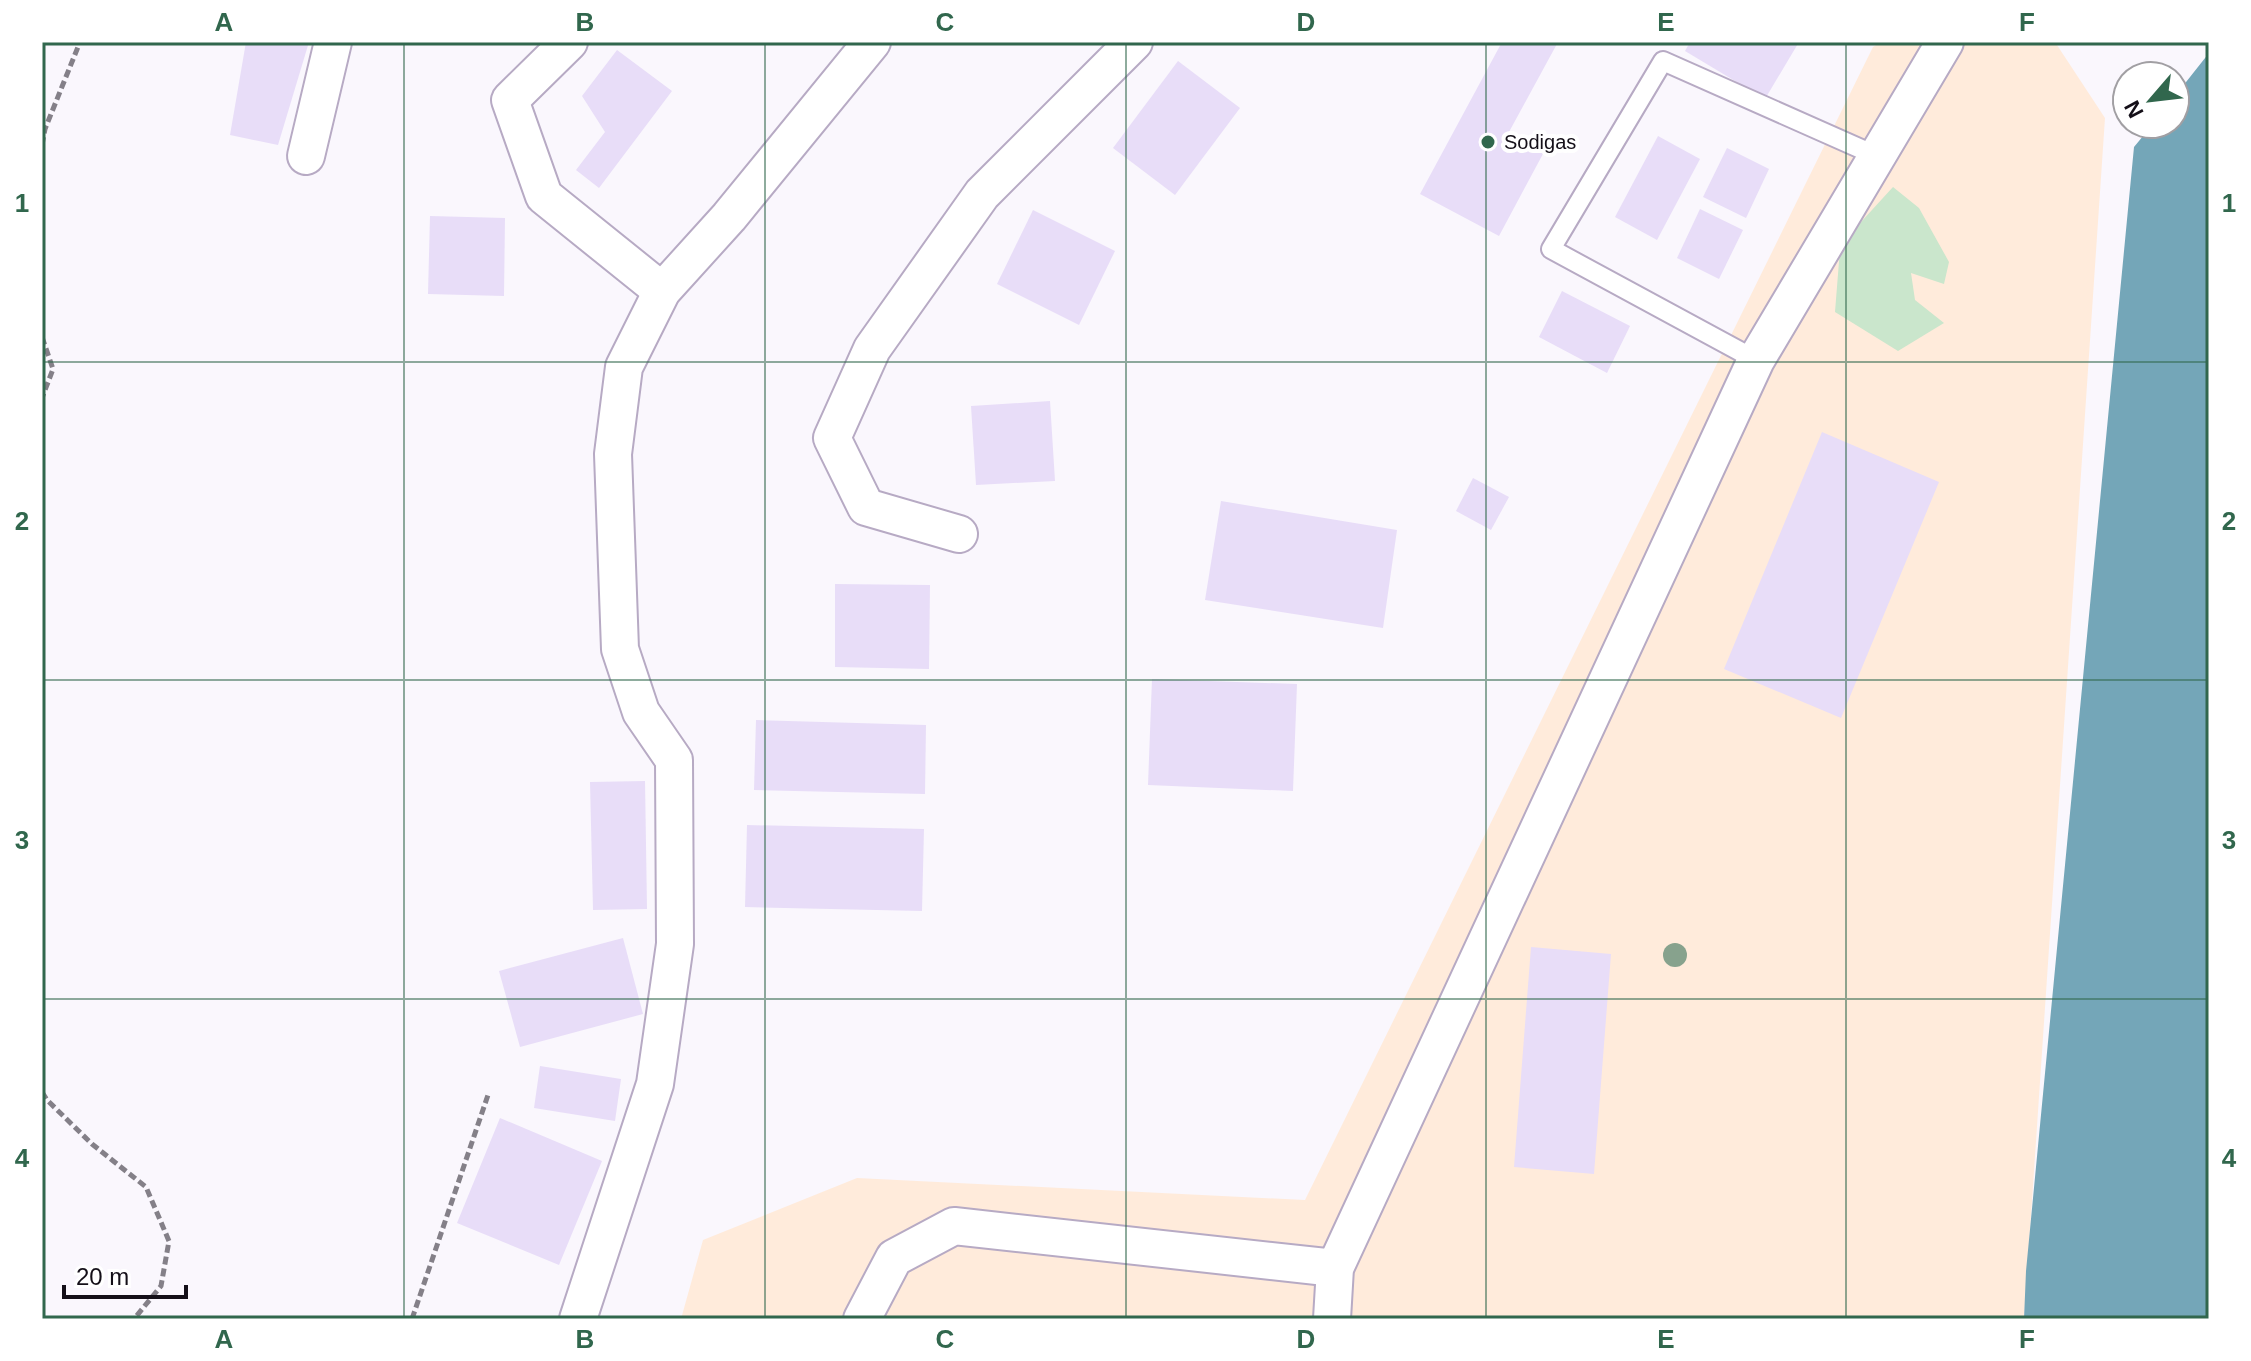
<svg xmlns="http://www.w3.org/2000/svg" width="2251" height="1361" font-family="Helvetica,sans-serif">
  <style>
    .industrial { fill: #ffebdb }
    .green { fill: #cae6cc }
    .water { fill: #74a6b8 }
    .building { fill: #e8ddf8 }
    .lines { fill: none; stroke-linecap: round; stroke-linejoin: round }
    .service-casing { stroke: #b7aac4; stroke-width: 22 }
    .minor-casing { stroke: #b7aac4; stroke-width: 40 }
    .path { stroke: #848088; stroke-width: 5; stroke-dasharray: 8 4; stroke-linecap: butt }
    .service { stroke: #fff; stroke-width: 18 }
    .minor { stroke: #fff; stroke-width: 36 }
    .tree { fill: #87a28d }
    .grid { fill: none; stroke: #31674d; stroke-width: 2; stroke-opacity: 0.55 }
    .poi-dot { fill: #31674d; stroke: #fff; stroke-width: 3 }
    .labels { text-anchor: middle; stroke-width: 8; stroke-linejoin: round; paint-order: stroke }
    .poi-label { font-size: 20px; fill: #140f18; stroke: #fff; text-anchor: start }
    .neatline { fill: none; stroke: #31674d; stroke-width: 3 }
    .grid-label { font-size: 26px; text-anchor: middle; font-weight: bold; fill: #31674d }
  </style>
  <rect width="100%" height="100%" fill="#faf7fd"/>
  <!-- industrial -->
  <polygon class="industrial" points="1881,42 2055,42 2105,118 2024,1319 681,1319 703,1240 857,1178 1305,1200 1873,47"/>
  <!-- green -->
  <polygon class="green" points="1893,187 1919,208 1949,262 1944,284 1911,273 1915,300 1944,323 1898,351 1835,312 1840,249 1861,222"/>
  <!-- water -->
  <polygon class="water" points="2209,53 2209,1319 2024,1319 2026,1271 2134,147 2153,124 2175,124 2175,96"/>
  <!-- building -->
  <g class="building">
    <polygon points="246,42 309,42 278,145 230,135"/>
    <polygon points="1502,42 1558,42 1509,132 1544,152 1499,236 1420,194"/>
    <polygon points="1690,42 1799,42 1765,99 1685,51"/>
    <polygon points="617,50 672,91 599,188 576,170 605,132 582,96"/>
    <polygon points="1178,61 1240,108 1175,195 1113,148"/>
    <polygon points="1658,136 1700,159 1657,240 1615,217"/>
    <polygon points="1727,148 1769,169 1746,218 1703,197"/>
    <polygon points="1700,209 1743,230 1719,279 1677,258"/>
    <polygon points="1033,210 1115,251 1079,325 997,284"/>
    <polygon points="430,216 505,218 504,296 428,294"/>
    <polygon points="1562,291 1630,326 1607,373 1539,337"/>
    <polygon points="1050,401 1055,481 976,485 971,406"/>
    <polygon points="1822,432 1939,482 1841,718 1724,669"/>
    <polygon points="1473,478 1509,497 1491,530 1456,511"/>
    <polygon points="1221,501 1397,530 1383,628 1205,600"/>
    <polygon points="835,584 930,585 929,669 835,667"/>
    <polygon points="1152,679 1297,684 1293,791 1148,785"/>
    <polygon points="756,720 926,725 925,794 754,790"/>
    <polygon points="645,781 647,909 593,910 590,782"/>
    <polygon points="747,825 924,829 922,911 745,907"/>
    <polygon points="623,938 643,1014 520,1047 499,971"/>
    <polygon points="1531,947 1611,954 1594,1174 1514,1167"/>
    <polygon points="540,1066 621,1079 615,1121 534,1108"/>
    <polygon points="500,1118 602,1161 559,1265 457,1223"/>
  </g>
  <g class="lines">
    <!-- service casing -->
    <g class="service-casing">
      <polyline id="service" points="1756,360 1551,249 1663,61 1877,156"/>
    </g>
    <!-- minor casing -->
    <g class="minor-casing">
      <g id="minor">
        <polyline points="569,42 510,100 544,196 662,291"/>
        <polyline points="306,156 333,42"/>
        <polyline points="959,534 866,507 832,438 872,349 982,194 1134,42"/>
        <polyline points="578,1319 655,1084 675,944 674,760 641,712 620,649 613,454 624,367 662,291 729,217 872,42"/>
        <polyline points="862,1319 894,1258 954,1226 1335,1268"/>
        <polyline points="1332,1319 1335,1268 1756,360 1945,42"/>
      </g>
    </g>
    <!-- path -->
    <g class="path">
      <polyline points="42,145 45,129 80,42"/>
      <polyline points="42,337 53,369 42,398"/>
      <polyline points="42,1092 47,1100 92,1144 146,1187 169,1241 161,1286 134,1319"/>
      <polyline points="412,1319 488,1095"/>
    </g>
    <!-- service -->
    <use href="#service" class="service"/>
    <!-- minor -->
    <use href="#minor" class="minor"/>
  </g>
  <!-- trees -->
  <circle class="tree" cx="1675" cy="955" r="12"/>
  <!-- grid -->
  <path class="grid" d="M404,42V1319M765,42V1319M1126,42V1319M1486,42V1319M1846,42V1319M42,362H2209M42,680H2209M42,999H2209"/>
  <!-- markers -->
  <circle class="poi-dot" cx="1488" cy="142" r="8"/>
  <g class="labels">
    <!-- poi labels -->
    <g class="poi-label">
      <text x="1504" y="149">Sodigas</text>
    </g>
  </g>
  <!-- border -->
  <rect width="2251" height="1361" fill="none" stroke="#ffffff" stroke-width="88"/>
  <!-- north arrow -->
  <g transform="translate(2151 100) rotate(242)"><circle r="38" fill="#ffffff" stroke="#a19fa3" stroke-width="2"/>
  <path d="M0-6L14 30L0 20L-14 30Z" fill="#31674d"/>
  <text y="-12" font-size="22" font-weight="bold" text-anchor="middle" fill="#140f18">N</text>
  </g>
  <!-- scale -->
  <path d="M64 1285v12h122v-12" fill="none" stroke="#140f18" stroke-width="4"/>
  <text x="76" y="1285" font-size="24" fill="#140f18" stroke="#ffffff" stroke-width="6" paint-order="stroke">20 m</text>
  <rect x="44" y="44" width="2163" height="1273" class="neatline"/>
  <g class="grid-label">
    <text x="224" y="31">A</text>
    <text x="585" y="31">B</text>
    <text x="945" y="31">C</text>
    <text x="1306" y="31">D</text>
    <text x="1666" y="31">E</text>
    <text x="2027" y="31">F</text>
    <text x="22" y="212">1</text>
    <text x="2229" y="212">1</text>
    <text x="22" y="530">2</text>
    <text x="2229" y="530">2</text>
    <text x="22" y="849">3</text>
    <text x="2229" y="849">3</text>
    <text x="22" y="1167">4</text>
    <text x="2229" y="1167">4</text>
    <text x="224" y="1348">A</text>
    <text x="585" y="1348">B</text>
    <text x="945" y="1348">C</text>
    <text x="1306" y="1348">D</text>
    <text x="1666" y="1348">E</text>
    <text x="2027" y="1348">F</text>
  </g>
</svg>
